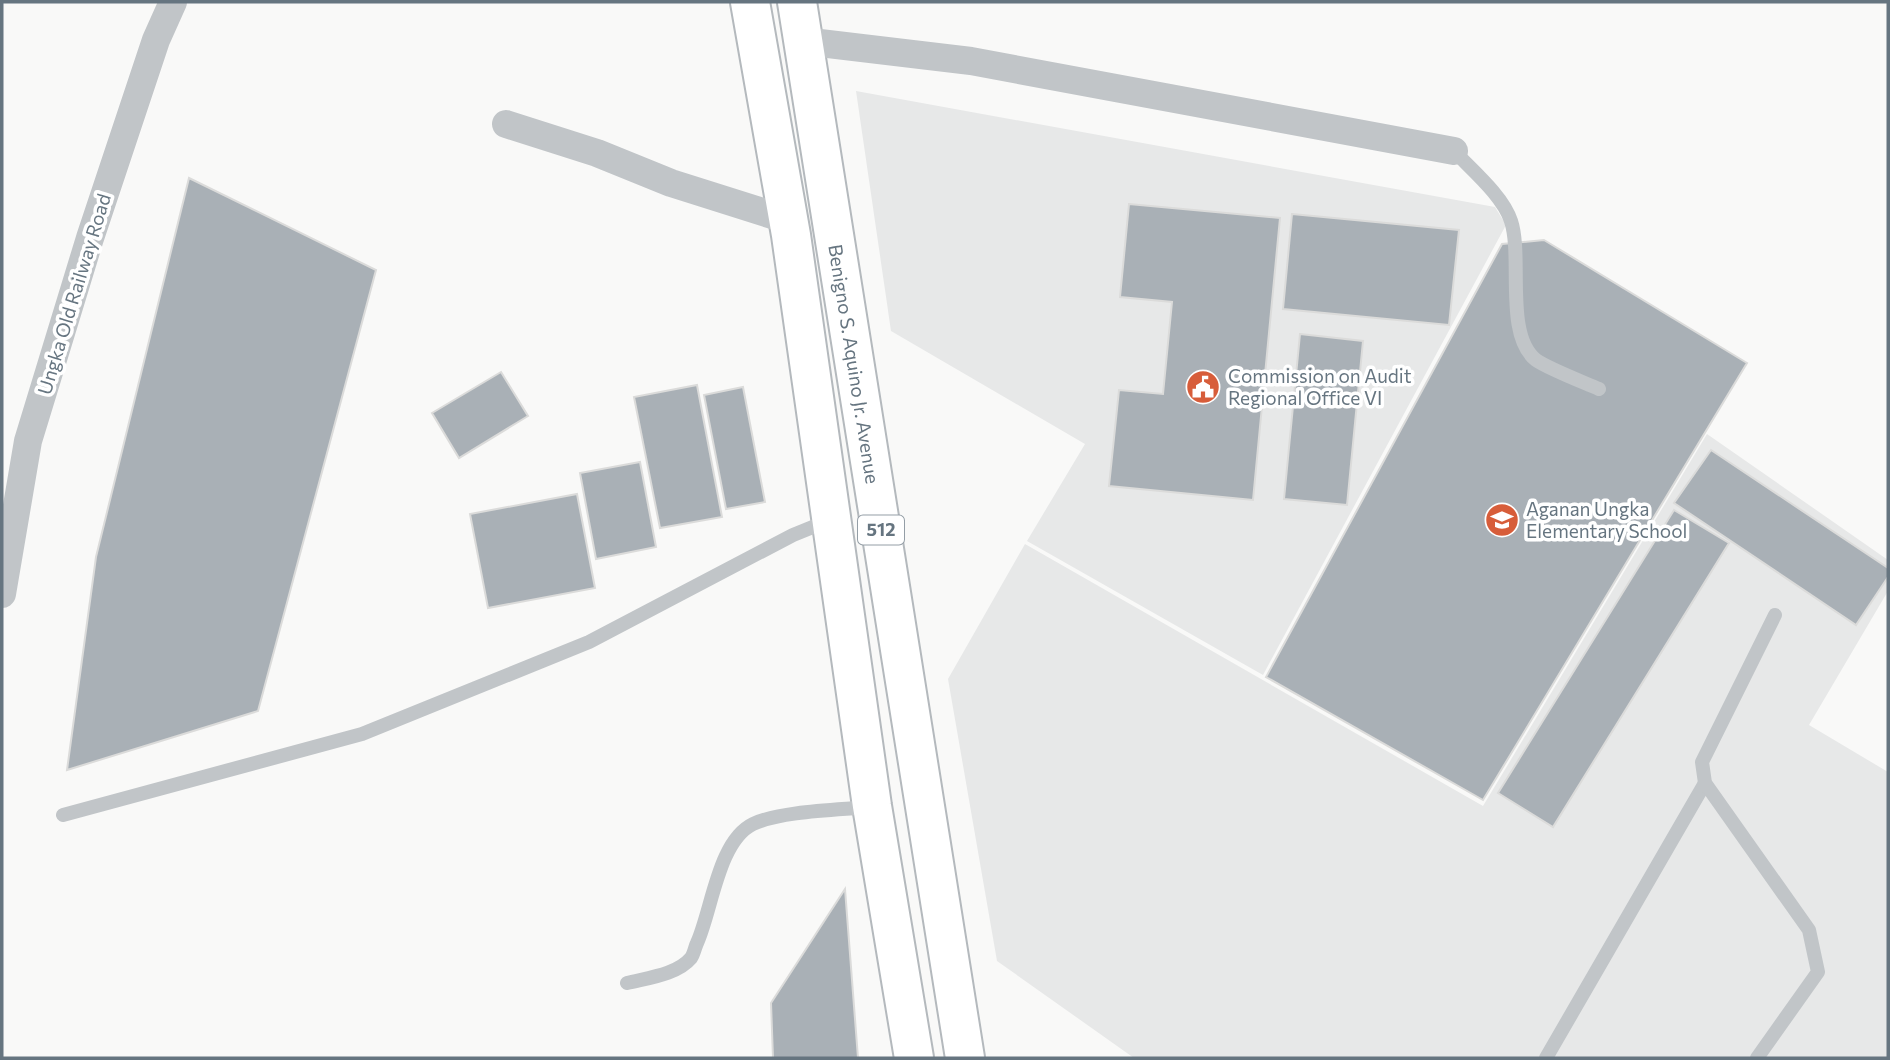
<svg xmlns="http://www.w3.org/2000/svg" width="1890" height="1060" font-family="Commissioner,sans-serif">
  <style>
    .built { fill: #e7e8e8 }
    .building { fill: #a9b0b6; stroke: #dbdbda; stroke-width: 2 }
    .lines { fill: none; stroke-linecap: round; stroke-linejoin: round }
    .primary-casing { stroke: #b4b9bd; stroke-width: 42 }
    .service { stroke: #c1c5c8; stroke-width: 14 }
    .minor { stroke: #c1c5c8; stroke-width: 28 }
    .primary { stroke: #fff; stroke-width: 38 }
    .labels { text-anchor: middle; stroke-width: 7; stroke-linejoin: round; paint-order: stroke }
    .shield { fill: #fff; stroke: #949ea6; stroke-width: 2 }
    .shield-label { font-size: 18px; font-weight: bold; fill: #667580 }
    .street-label { font-size: 19px; fill: #667580; stroke: #fff }
    .poi-label { font-size: 19px; fill: #667580; stroke: #fff; text-anchor: start }
  </style>
  <rect width="100%" height="100%" fill="#f9f9f8"/>
  <!-- built -->
  <g class="built">
    <polygon points="856,91 1495,207 1506,225 1263,675 1027,541 1085,444 891,331"/>
    <polygon points="1707,434 1888,560 1888,591 1809,725 1888,772 1888,1058 1134,1058 997,961 948,679 1025,544 1483,806"/>
  </g>
  <!-- building -->
  <g class="building">
    <polygon points="189,178 376,270 258,711 67,770 96,557"/>
    <polygon points="1129,204 1280,218 1253,500 1109,486 1119,390 1163,394 1172,302 1120,297"/>
    <polygon points="1292,214 1459,230 1449,325 1283,309"/>
    <polygon points="1544,240 1747,363 1483,800 1266,677 1502,244"/>
    <polygon points="1300,334 1363,341 1347,505 1284,499"/>
    <polygon points="501,372 528,416 459,458 432,413"/>
    <polygon points="697,385 722,517 660,528 634,397"/>
    <polygon points="743,387 765,502 726,509 704,395"/>
    <polygon points="1711,450 1888,568 1888,577 1856,625 1674,503"/>
    <polygon points="640,462 656,547 596,559 580,473"/>
    <polygon points="577,494 595,588 488,608 470,514"/>
    <polygon points="1674,510 1729,543 1553,827 1498,793"/>
    <polygon points="845,889 858,1058 773,1058 771,1003"/>
  </g>
  <g class="lines">
    <!-- primary casing -->
    <g class="primary-casing">
      <g id="primary">
        <polyline points="750,2 791,235 872,806 914,1058"/>
        <polyline points="797,2 965,1058"/>
      </g>
    </g>
    <!-- service -->
    <g class="service">
      <path d="M1454,151C1472,170 1503,196 1511,221C1523,257 1504,335 1536,360C1549,369 1583,382 1599,389"/>
      <polyline points="63,815 362,734 589,642 793,535 830,520"/>
      <path d="M627,983C646,978 677,975 691,958C694,954 695,947 697,943C712,910 718,841 753,824C781,811 837,810 869,807"/>
      <polyline points="1546,1058 1705,783"/>
      <polyline points="1757,1058 1818,972 1809,930 1705,783 1702,762 1775,615"/>
    </g>
    <!-- minor -->
    <g class="minor">
      <polyline points="803,41 971,61 1454,151"/>
      <polyline points="506,124 597,153 671,183 788,220"/>
      <polyline points="2,594 28,441 90,238 156,40 173,2"/>
    </g>
    <!-- primary -->
    <use href="#primary" class="primary"/>
  </g>
  <!-- icons -->
  <defs>
    <g id="civic-disc" transform="scale(1.75)"><circle r="9.5" fill="#d75d3a" stroke="#fff"/><path d="M-.6-6.5H3V-4.5H.6V-3L4-1V1h2V6H-6V1h2V-1L-.6-3ZM-1.2 2.5V6h2.4V2.5Z" fill="#fff"/></g>
    <g id="school-disc" transform="scale(1.75)"><circle r="9.5" fill="#d75d3a" stroke="#fff"/><path d="M0-5L7-2L0 1L-7-2ZM-4 1L0 2.5L4 1V4Q0 6-4 4Z" fill="#fff"/></g>
  </defs>
  <g fill-rule="evenodd">
    <use href="#civic-disc" x="1203" y="387"/>
    <use href="#school-disc" x="1502" y="520"/>
  </g>
  <g class="labels">
    <!-- shield labels -->
    <rect class="shield" x="858" y="515.5" width="46" height="29" rx="5"/>
    <g class="shield-label">
      <text x="881" y="536">512</text>
    </g>
    <!-- street labels -->
    <g class="street-label">
      <text transform="translate(74 294) rotate(-73)" y="7">Ungka Old Railway Road</text>
      <text transform="translate(854 364) rotate(81)" y="7">Benigno S. Aquino Jr. Avenue</text>
    </g>
    <!-- poi labels -->
    <g class="poi-label">
      <text x="1228" y="383">Commission on Audit<tspan x="1228" dy="22">Regional Office VI</tspan></text>
      <text x="1526" y="516">Aganan Ungka<tspan x="1526" dy="22">Elementary School</tspan></text>
    </g>
  </g>
  <!-- border -->
  <rect width="1890" height="1060" fill="none" stroke="#667580" stroke-width="7"/>
</svg>
